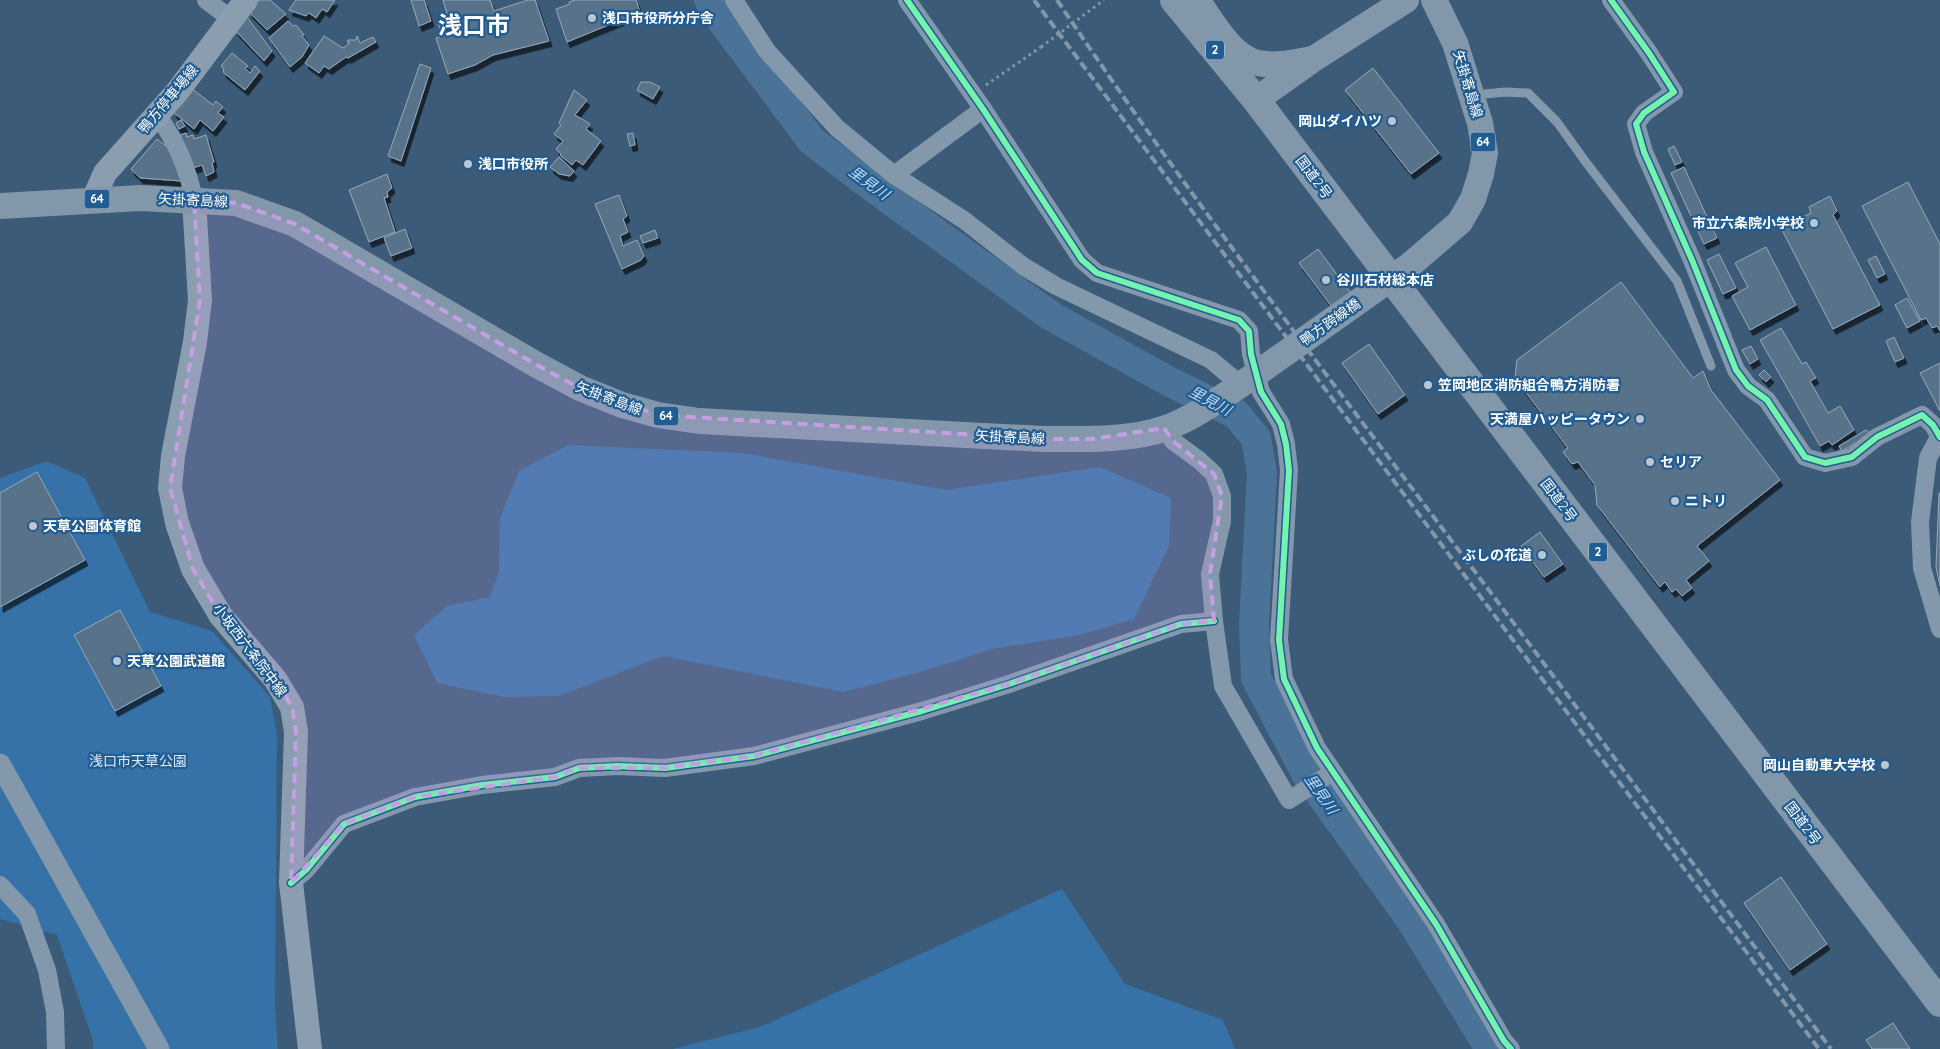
<svg xmlns="http://www.w3.org/2000/svg" width="1940" height="1049" font-family="Quicksand,'Noto Sans JP',sans-serif">
  <style>
    .green { fill: #3672a8 }
    .lines { fill: none; stroke-linecap: round; stroke-linejoin: round }
    .river { stroke: #4b7398; stroke-width: 30 }
    .building { fill: #597289; stroke: #97a9b9; filter: url(#shadow) }
    .path { stroke: #8398ab; stroke-width: 3; stroke-dasharray: 2.5 4; stroke-linecap: butt }
    .service { stroke: #8398ab; stroke-width: 9 }
    .minor { stroke: #8398ab; stroke-width: 18 }
    .tertiary { stroke: #8398ab; stroke-width: 21 }
    .secondary { stroke: #8b9eaf; stroke-width: 24 }
    .primary { stroke: #8297aa; stroke-width: 26 }
    .trunk { stroke: #8297aa; stroke-width: 28 }
    .rail { stroke: #8297ab; stroke-width: 4; stroke-dasharray: 9 4; stroke-linecap: butt }
    .path-bridge { stroke: #8398ab; stroke-width: 3; stroke-dasharray: 2.5 4; stroke-linecap: butt }
    .primary-bridge { stroke: #8297aa; stroke-width: 26 }
    .cycleway-casing { stroke: #215c92; stroke-width: 9 }
    .cycleway { stroke: #73f3ae; stroke-width: 6 }
    .marked { fill: #c4a0e2; fill-opacity: 0.2; stroke: #c4a0e2; stroke-width: 4; stroke-dasharray: 10 6; stroke-linejoin: round }
    .poi-dot { fill: #bac6d0; stroke: #215c92; stroke-width: 2 }
    .labels { text-anchor: middle; stroke-width: 4.5; stroke-linejoin: round; paint-order: stroke }
    .shield { fill: #215c92; stroke: #bccede; stroke-width: 1 }
    .shield-label { font-size: 12px; font-weight: bold; fill: #fff }
    .poi-label { font-size: 14px; font-weight: bold; fill: #fff; stroke: #215c92; text-anchor: start }
    .street-label { font-size: 14px; fill: #fff; stroke: #215c92 }
    .park-label { font-size: 14px; fill: #d9eaf9; stroke: #215c92 }
    .water-label { font-size: 15px; font-style: italic; fill: #bfdcf4; stroke: #215c92 }
    .town-label { font-size: 24px; font-weight: bold; fill: #fff; stroke: #215c92 }
  </style>
  <defs>
    <filter id="shadow"><feDropShadow dx="3" dy="5.5" stdDeviation="0" flood-color="#0009"/></filter>
  </defs>
  <rect width="100%" height="100%" fill="#3b5b78"/>
  <!-- green -->
  <g class="green">
    <polygon points="568,445 743,453 946,490 1100,467 1171,498 1169,546 1134,619 1079,635 992,649 921,672 843,692 663,656 559,696 504,697 437,683 414,635 447,606 490,597 499,572 500,518 519,471"/>
    <polygon points="47,461 85,478 150,612 212,631 270,697 277,734 275,1005 278,1049 93,1049 93,1040 57,935 0,919 0,478"/>
    <polygon points="1062,889 1125,984 1223,1020 1235,1049 673,1049 763,1026"/>
  </g>
  <g class="lines">
    <!-- river -->
    <polyline class="river" points="709,0 723,22 812,141 874,188 1051,316 1170,382 1236,414 1256,438 1262,473 1254,624 1256,678 1307,775 1411,920 1490,1049"/>
  </g>
  <!-- building -->
  <g class="building">
    <polygon points="259,0 270,0 286,14 267,30 249,12"/>
    <polygon points="296,0 335,0 327,12 322,9 316,18 309,13 306,16 289,10"/>
    <polygon points="411,0 424,0 431,21 419,26"/>
    <polygon points="443,0 490,0 494,11 528,0 535,0 549,41 493,55 475,65 448,74 436,38 460,29 458,23 440,29 437,21 448,17"/>
    <polygon points="575,0 636,0 640,12 567,42 556,9 570,4 569,2"/>
    <polygon points="247,17 272,51 264,61 235,30"/>
    <polygon points="288,21 293,26 296,25 304,35 302,36 309,45 302,57 290,67 269,38"/>
    <polygon points="324,36 343,48 350,43 347,42 348,40 356,40 357,36 360,43 373,37 376,42 348,58 346,57 329,69 324,66 319,73 305,63"/>
    <polygon points="232,53 248,66 245,68 250,73 255,66 260,71 245,90 223,72 224,69 221,66"/>
    <polygon points="420,64 431,68 401,161 388,156"/>
    <polygon points="1373,68 1439,153 1411,174 1345,90"/>
    <polygon points="641,82 650,82 660,87 653,99 637,90"/>
    <polygon points="191,88 213,105 216,101 223,107 218,113 224,117 213,131 200,120 194,129 173,112"/>
    <polygon points="574,90 587,100 575,115 590,124 586,129 601,141 583,165 576,160 572,165 560,155 561,154 556,149 563,141 554,134 561,125 559,123"/>
    <polygon points="181,120 185,126 179,129 176,123"/>
    <polygon points="186,133 187,137 193,135 194,139 206,135 214,162 212,163 214,172 206,176 202,165 193,168 180,135"/>
    <polygon points="633,133 635,145 630,146 627,134"/>
    <polygon points="157,139 170,149 182,181 140,178 131,169"/>
    <polygon points="1674,146 1682,162 1675,165 1668,149"/>
    <polygon points="559,157 574,171 570,176 559,174 550,167"/>
    <polygon points="1684,167 1717,238 1704,244 1671,173"/>
    <polygon points="387,174 392,188 387,192 388,197 384,198 395,232 369,242 349,190"/>
    <polygon points="1908,182 1940,244 1940,331 1937,326 1932,328 1926,318 1921,320 1862,206"/>
    <polygon points="619,195 627,216 623,219 628,232 620,236 623,246 637,240 644,256 641,260 622,269 595,204"/>
    <polygon points="1830,196 1837,211 1833,215 1880,305 1833,329 1781,228 1811,213 1809,207"/>
    <polygon points="405,229 412,248 391,256 384,238"/>
    <polygon points="655,230 658,238 643,243 640,236"/>
    <polygon points="1766,247 1796,305 1750,330 1732,296 1748,287 1735,263"/>
    <polygon points="1318,249 1353,296 1334,310 1299,263"/>
    <polygon points="1719,254 1736,288 1723,294 1707,260"/>
    <polygon points="1876,256 1885,274 1877,278 1868,260"/>
    <polygon points="1621,282 1693,378 1703,371 1711,390 1780,480 1697,546 1709,561 1686,580 1692,588 1682,596 1676,589 1672,592 1665,582 1660,587 1597,505 1595,485 1578,462 1572,464 1563,452 1568,448 1515,378 1517,360"/>
    <polygon points="1907,298 1920,321 1907,328 1895,305"/>
    <polygon points="1781,328 1802,364 1806,362 1816,378 1810,381 1828,413 1840,406 1854,430 1832,445 1829,441 1820,446 1760,340"/>
    <polygon points="1894,337 1904,358 1895,362 1886,341"/>
    <polygon points="1369,344 1405,395 1378,414 1342,363"/>
    <polygon points="1751,346 1758,359 1750,364 1742,350"/>
    <polygon points="1940,363 1940,411 1920,373"/>
    <polygon points="1764,370 1771,377 1766,382 1759,375"/>
    <polygon points="1866,430 1871,434 1842,451 1839,446"/>
    <polygon points="37,472 85,560 0,607 0,493"/>
    <polygon points="1939,493 1940,493 1940,586 1936,567"/>
    <polygon points="1540,532 1563,564 1544,577 1521,546"/>
    <polygon points="120,610 161,686 115,711 74,635"/>
    <polygon points="1781,877 1827,944 1790,970 1744,903"/>
    <polygon points="1893,1023 1910,1049 1872,1049 1866,1040"/>
  </g>
  <g class="lines">
    <!-- path -->
    <polyline class="path" points="986,85 1041,47"/>
    <!-- service -->
    <polyline class="service" points="1475,95 1505,92 1528,93 1557,122 1585,161 1677,281 1711,366"/>
    <!-- minor -->
    <g class="minor">
      <polyline points="206,0 231,19"/>
      <polyline points="734,0 767,51 837,128 894,175 964,220 1023,266 1056,286 1211,360 1241,385"/>
      <polyline points="907,0 983,109 1082,260 1097,273 1239,320 1249,331 1251,354 1261,392 1281,424 1286,444 1289,470 1279,640 1284,679 1317,748 1436,924 1504,1041 1511,1049"/>
      <polyline points="1611,0 1649,53 1674,92 1644,113 1636,124 1644,152 1692,260 1736,370 1748,386 1767,400 1805,457 1825,463 1852,457 1877,437 1922,415 1933,425 1940,437"/>
      <path d="M157,114C177,144 187,165 194,200"/>
      <polyline points="894,175 983,109"/>
      <polyline points="1164,428 1173,441 1199,460 1214,474 1222,496 1222,521 1210,574 1214,621 1223,686 1289,800 1333,772"/>
      <polyline points="1939,437 1928,458 1920,522 1922,568 1940,629"/>
      <polyline points="291,883 306,870 344,824 415,797 482,785 555,777 579,768 618,766 665,768 754,756 922,711 1009,684 1181,624 1214,621"/>
      <polyline points="0,885 27,914 47,970 55,1012 56,1049"/>
    </g>
    <!-- tertiary -->
    <polyline class="tertiary" points="0,764 159,1049"/>
    <!-- secondary -->
    <g class="secondary">
      <polyline points="93,200 105,173 177,92 246,0"/>
      <polyline points="194,200 200,300 195,342 173,456 170,488 177,523 193,569 221,616 275,679 292,707 296,732 291,883 310,1049"/>
    </g>
    <!-- primary -->
    <g class="primary">
      <path d="M1197,0C1212,21 1231,57 1258,63C1275,67 1295,62 1312,59"/>
      <polyline points="1256,100 1315,58 1406,0"/>
      <path d="M0,206L140,198L236,203L295,224L537,365L580,388L622,405L658,415L699,421L1043,439C1080,439 1131,441 1166,428C1196,417 1223,396 1249,379"/>
      <polyline points="1410,265 1460,222 1473,199 1481,174 1485,153 1480,123 1455,43 1434,0"/>
    </g>
    <!-- trunk -->
    <polyline class="trunk" points="1174,0 1256,100 1940,1003"/>
    <!-- rail -->
    <g class="rail">
      <polyline points="1034,0 1819,1049"/>
      <path d="M1057,0C1181,185 1317,362 1451,540C1579,709 1704,879 1831,1049"/>
    </g>
    <!-- path-bridge -->
    <polyline class="path-bridge" points="1041,47 1104,0"/>
    <!-- primary-bridge -->
    <polyline class="primary-bridge" points="1249,379 1410,265"/>
    <!-- cycleway casing -->
    <g class="cycleway-casing">
      <g id="cycleway">
        <polyline points="907,0 983,109 1082,260 1097,273 1239,320 1249,331 1251,354 1261,392 1281,424 1286,444 1289,470 1279,640 1284,679 1317,748 1436,924 1504,1041 1511,1049"/>
        <polyline points="1611,0 1649,53 1674,92 1644,113 1636,124 1644,152 1692,260 1736,370 1748,386 1767,400 1805,457 1825,463 1852,457 1877,437 1922,415 1933,425 1940,437"/>
        <polyline points="291,883 306,870 344,824 415,797 482,785 555,777 579,768 618,766 665,768 754,756 922,711 1009,684 1181,624 1214,621"/>
      </g>
    </g>
    <!-- cycleway -->
    <use href="#cycleway" class="cycleway"/>
  </g>
  <!-- marked area -->
  <path class="marked" d="M194,200L236,203L295,224L537,365L580,388L658,415L1043,439H1092L1164,428L1173,441L1214,474L1222,496L1210,574L1214,621L1181,624L1009,684L754,756L665,768H579L555,777L415,797L344,824L291,883L296,732L292,707L275,679L221,616L193,569L170,488L200,300Z"/>
  <!-- markers -->
  <g class="poi-dot">
    <circle cx="592" cy="18" r="5"/>
    <circle cx="1392" cy="121" r="5"/>
    <circle cx="468" cy="164" r="5"/>
    <circle cx="1814" cy="223" r="5"/>
    <circle cx="1326" cy="280" r="5"/>
    <circle cx="1428" cy="385" r="5"/>
    <circle cx="1640" cy="419" r="5"/>
    <circle cx="1650" cy="462" r="5"/>
    <circle cx="1675" cy="501" r="5"/>
    <circle cx="33" cy="526" r="5"/>
    <circle cx="1542" cy="555" r="5"/>
    <circle cx="117" cy="661" r="5"/>
    <circle cx="1885" cy="765" r="5"/>
  </g>
  <g class="labels">
    <!-- shield labels -->
    <g class="shield">
      <rect x="1206" y="40.5" width="18" height="19" rx="4"/>
      <rect x="1470.5" y="132.5" width="25" height="19" rx="4"/>
      <rect x="84.5" y="189.5" width="25" height="19" rx="4"/>
      <rect x="653.5" y="406.5" width="25" height="19" rx="4"/>
      <rect x="1589" y="542.5" width="18" height="19" rx="4"/>
    </g>
    <g class="shield-label">
      <text x="1215" y="54">2</text>
      <text x="1483" y="146">64</text>
      <text x="97" y="203">64</text>
      <text x="666" y="420">64</text>
      <text x="1598" y="556">2</text>
    </g>
    <!-- poi labels -->
    <g class="poi-label">
      <text x="602" y="23">浅口市役所分庁舎</text>
      <text x="1382" y="126" text-anchor="end">岡山ダイハツ</text>
      <text x="478" y="169">浅口市役所</text>
      <text x="1804" y="228" text-anchor="end">市立六条院小学校</text>
      <text x="1336" y="285">谷川石材総本店</text>
      <text x="1438" y="390">笠岡地区消防組合鴨方消防署</text>
      <text x="1630" y="424" text-anchor="end">天満屋ハッピータウン</text>
      <text x="1660" y="467">セリア</text>
      <text x="1685" y="506">ニトリ</text>
      <text x="43" y="531">天草公園体育館</text>
      <text x="1532" y="560" text-anchor="end">ぶしの花道</text>
      <text x="127" y="666">天草公園武道館</text>
      <text x="1875" y="770" text-anchor="end">岡山自動車大学校</text>
    </g>
    <!-- street labels -->
    <g class="street-label">
      <text transform="translate(1468 84) rotate(73)" y="5">矢掛寄島線</text>
      <text transform="translate(168 99) rotate(-50)" y="5">鴨方停車場線</text>
      <text transform="translate(1314 177) rotate(53)" y="5">国道2号</text>
      <text transform="translate(193 200) rotate(3)" y="5">矢掛寄島線</text>
      <text transform="translate(1330 322) rotate(-35)" y="5">鴨方跨線橋</text>
      <text transform="translate(609 398) rotate(21)" y="5">矢掛寄島線</text>
      <text transform="translate(1010 437) rotate(3)" y="5">矢掛寄島線</text>
      <text transform="translate(1559 500) rotate(53)" y="5">国道2号</text>
      <text transform="translate(250 650) rotate(53)" y="5">小坂西六条院中線</text>
      <text transform="translate(1803 823) rotate(53)" y="5">国道2号</text>
    </g>
    <!-- park labels -->
    <g class="park-label">
      <text x="138" y="766">浅口市天草公園</text>
    </g>
    <!-- water labels -->
    <g class="water-label">
      <text transform="translate(869 183) rotate(36)" y="5">里見川</text>
      <text transform="translate(1210 401) rotate(28)" y="5">里見川</text>
      <text transform="translate(1321 794) rotate(55)" y="5">里見川</text>
    </g>
    <!-- town labels -->
    <g class="town-label">
      <text x="474" y="34">浅口市</text>
    </g>
  </g>
</svg>
